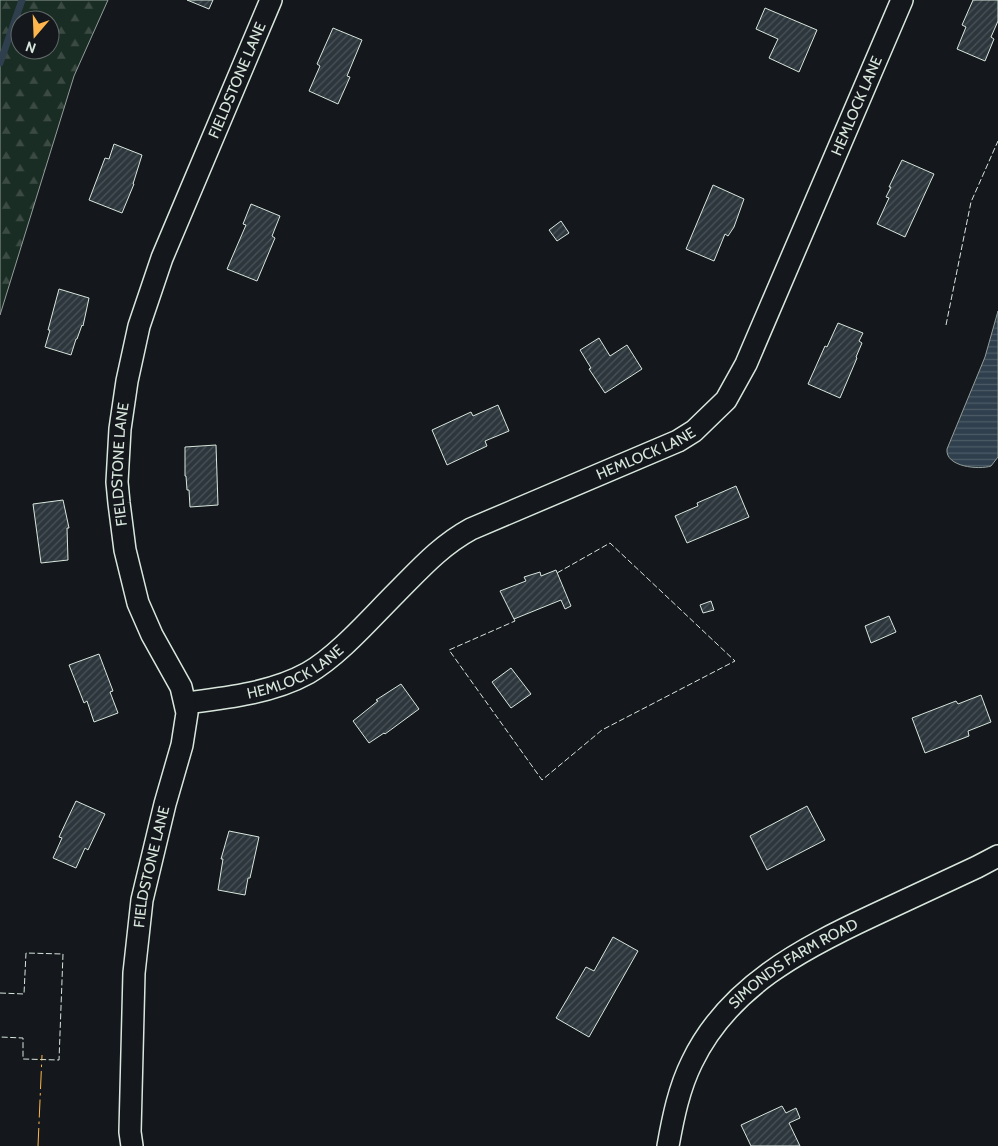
<svg xmlns="http://www.w3.org/2000/svg" width="998" height="1146" font-family="Cabin,sans-serif">
  <style>
    .forest { fill: url(#forest-firs); stroke: #939e99; fill-rule: evenodd }
    .water { fill: url(#water-rules); stroke: #939e99 }
    .lines { fill: none; stroke-linecap: round; stroke-linejoin: round }
    .stream { stroke: #2f3f4d; stroke-width: 7 }
    .building { fill: url(#building-hatch); stroke: #d8e6dc }
    .minor-casing { stroke: #d8e6dc; stroke-width: 24 }
    .minor { stroke: #14181c; stroke-width: 21 }
    .fence { stroke: #d8e6dc; stroke-width: 1; stroke-dasharray: 6 2.5; stroke-linecap: butt }
    .power { stroke: #ffb74d; stroke-width: 1; stroke-dasharray: 18 4 2.5 4; stroke-linecap: butt }
    .labels { text-anchor: middle; stroke-width: 4; stroke-linejoin: round; paint-order: stroke }
    .street-label { font-size: 15px; fill: #d8e6dc; stroke: #14181c }
  </style>
  <defs>
    <pattern id="forest-firs" width="22" height="20" patternUnits="userSpaceOnUse" patternTransform="scale(1.25)"><rect width="22" height="20" fill="#1a2d24"/><path d="M5 1l3.5 6h-7zM16 11l3.5 6h-7z" fill="#3b4b43"/></pattern>
    <pattern id="water-rules" width="6" height="5" patternUnits="userSpaceOnUse" patternTransform="scale(1.25)"><rect width="6" height="5" fill="#2f3f4d"/><path d="M0 2.5h6" fill="none" stroke="#4c5b66"/></pattern>
    <pattern id="building-hatch" width="6" height="6" patternUnits="userSpaceOnUse" patternTransform="scale(1.25)"><rect width="6" height="6" fill="#2c363c"/><path d="M-1 1l2-2M0 6l6-6M5 7l2-2" fill="none" stroke="#4a5358"/></pattern>
  </defs>
  <rect width="100%" height="100%" fill="#14181c"/>
  <!-- forest -->
  <path class="forest" d="M0,0H108L74,76L0,315ZM20,20H50V50H20Z"/>
  <!-- water -->
  <path class="water" d="M998,311V457L991,466C979,470 945,467 947,449L985,357Z"/>
  <g class="lines">
    <!-- stream -->
    <polyline class="stream" points="0,63 22,0"/>
  </g>
  <!-- building -->
  <g class="building">
    <polygon points="187,0 213,0 209,9"/>
    <polygon points="973,0 998,0 998,21 991,37 994,39 985,61 957,49 966,27 962,25"/>
    <polygon points="765,8 817,30 799,72 769,58 778,39 756,29"/>
    <polygon points="333,28 362,40 347,76 350,77 338,104 309,91 320,66 317,64"/>
    <polygon points="114,144 142,155 133,184 134,184 122,213 89,200 105,158 109,159"/>
    <polygon points="902,160 934,174 905,237 877,224 889,198 886,197 891,187 889,187"/>
    <polygon points="713,185 744,199 734,227 728,236 725,234 714,261 686,249"/>
    <polygon points="251,204 280,216 272,236 275,238 257,281 227,269 246,225 243,224"/>
    <polygon points="561,221 569,233 557,241 549,230"/>
    <polygon points="59,289 89,298 83,326 82,325 77,339 76,339 71,355 45,347 50,330 48,330"/>
    <polygon points="838,323 863,333 859,341 862,343 856,357 857,358 840,398 808,384 825,346 827,347"/>
    <polygon points="599,338 610,356 627,345 642,369 605,393 589,369 591,368 580,350"/>
    <polygon points="498,405 509,431 485,441 487,446 447,465 432,430 471,412 473,416"/>
    <polygon points="216,445 218,505 190,507 189,490 187,490 186,476 185,476 185,447"/>
    <polygon points="736,486 749,517 687,543 675,516 698,506 697,503"/>
    <polygon points="63,500 69,528 67,528 68,560 41,563 33,504"/>
    <polygon points="556,570 571,606 565,609 561,600 514,619 500,591 526,581 524,577 540,572 541,576"/>
    <polygon points="711,601 714,610 703,613 700,605"/>
    <polygon points="889,616 896,632 871,643 865,626"/>
    <polygon points="99,654 113,691 110,692 118,713 94,722 87,701 84,703 69,665"/>
    <polygon points="511,668 531,694 511,708 492,682"/>
    <polygon points="401,684 419,709 385,734 384,733 369,743 353,721 378,701 376,700"/>
    <polygon points="981,695 991,722 968,731 969,736 925,753 912,718 956,701 958,704"/>
    <polygon points="76,801 105,814 88,850 85,848 76,868 53,858 62,838 59,837"/>
    <polygon points="807,806 825,840 767,870 750,836"/>
    <polygon points="229,831 259,837 250,878 248,878 245,895 218,890 223,859 221,859"/>
    <polygon points="613,937 638,951 589,1037 556,1018 586,967 594,971"/>
    <polygon points="782,1106 786,1113 796,1108 800,1118 789,1123 800,1146 751,1146 741,1125"/>
  </g>
  <g class="lines">
    <!-- minor casing -->
    <g class="minor-casing">
      <g id="minor">
        <path id="s1" d="M186,703C226,698 272,693 308,673C339,655 370,619 396,593C420,569 440,546 471,529L678,441L694,431L726,400L746,364L902,0"/>
        <path id="s2" d="M132,1146L130,1132L134,973L142,900L165,804L182,745L187,713L181,687L152,635L138,603L125,550L119,503L117,482L120,429L127,381L139,326L162,258L271,0"/>
        <path id="s3" d="M668,1146C673,1118 679,1088 692,1062C728,987 801,949 874,915C908,899 942,883 977,867L998,856"/>
      </g>
    </g>
    <!-- minor -->
    <use href="#minor" class="minor"/>
    <!-- fence -->
    <g class="fence">
      <polyline points="946,325 971,202 998,141"/>
      <polyline points="514,619 515,621 449,650 542,780 602,730 735,661 610,543 557,573"/>
      <polyline points="0,993 24,994 26,953 63,954 59,1060 23,1059 23,1038 0,1037"/>
    </g>
    <!-- power -->
    <polyline class="power" points="38,1146 42,1055"/>
  </g>
  <g class="labels">
    <!-- street labels -->
    <g class="street-label">
      <text dy="5" stroke="none"><textPath href="#s2" startOffset="1106">FIELDSTONE LANE</textPath></text>
      <text dy="5" stroke="none"><textPath href="#s1" startOffset="955">HEMLOCK LANE</textPath></text>
      <text dy="5" stroke="none"><textPath href="#s1" startOffset="535">HEMLOCK LANE</textPath></text>
      <text dy="5" stroke="none"><textPath href="#s2" startOffset="701">FIELDSTONE LANE</textPath></text>
      <text dy="5" stroke="none"><textPath href="#s1" startOffset="115">HEMLOCK LANE</textPath></text>
      <text dy="5" stroke="none"><textPath href="#s2" startOffset="281">FIELDSTONE LANE</textPath></text>
      <text dy="5" stroke="none"><textPath href="#s3" startOffset="232">SIMONDS FARM ROAD</textPath></text>
    </g>
  </g>
  <!-- north arrow -->
  <g transform="translate(35 35) rotate(199)"><circle r="24" fill="#14181c" stroke="#626a69"/>
  <path d="M0-4L9 19L0 12L-9 19Z" fill="#ffb74d"/>
  <text y="-8" font-size="14" font-weight="bold" text-anchor="middle" fill="#d8e6dc">N</text>
  </g>
</svg>
